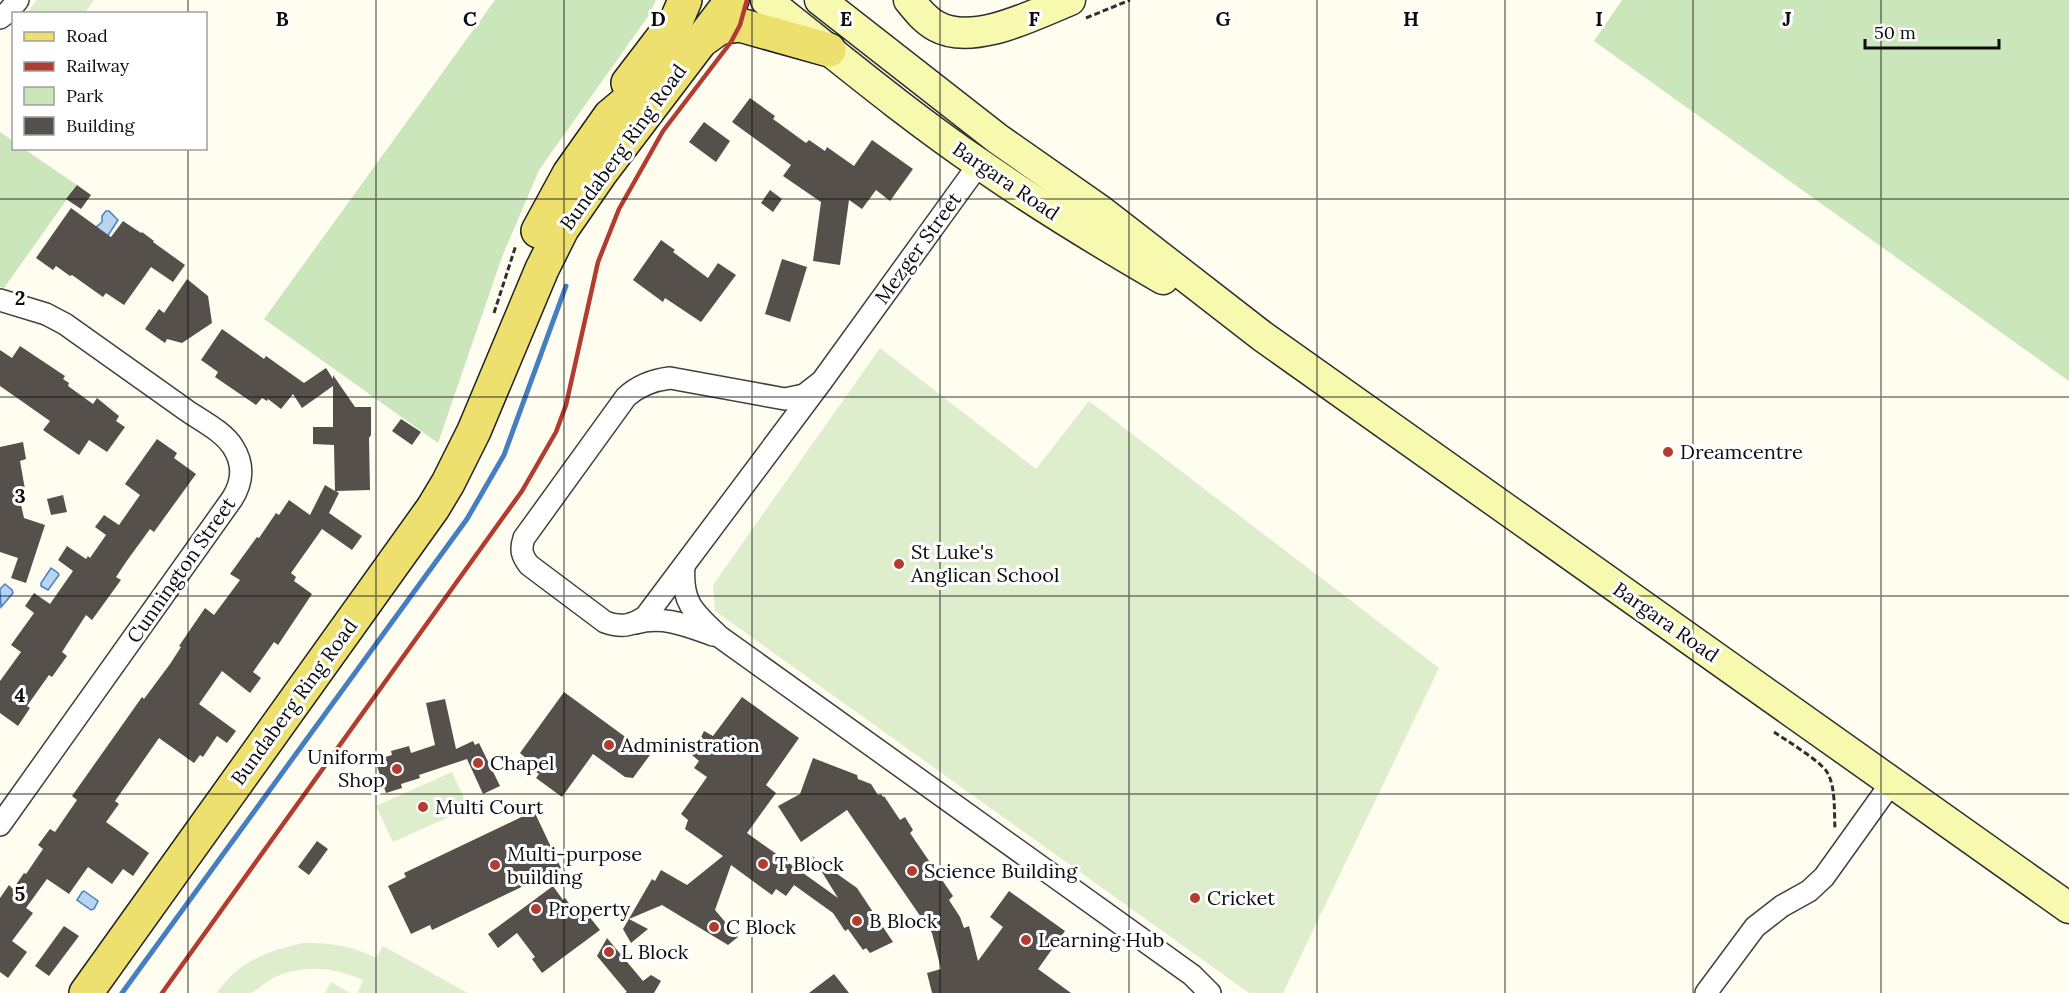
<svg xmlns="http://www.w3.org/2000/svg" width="2069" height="993" font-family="Lora,serif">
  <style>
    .green { fill: #cbe6bb }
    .pitch { fill: #deeecc }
    .water { fill: #b8d4f1; stroke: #457fc2; stroke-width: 1.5 }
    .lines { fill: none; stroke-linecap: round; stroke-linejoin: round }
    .stream { stroke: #457fc2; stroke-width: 5 }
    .building { fill: #55504b }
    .street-casing { stroke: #404040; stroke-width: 24 }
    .secondary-casing { stroke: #2f2f2f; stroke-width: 33 }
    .primary-casing { stroke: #1e1e1e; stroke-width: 36 }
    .path { stroke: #2f2f2f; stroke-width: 3; stroke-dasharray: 6 3; stroke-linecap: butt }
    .street { stroke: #fff; stroke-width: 21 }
    .secondary { stroke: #f7f9af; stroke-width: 30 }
    .primary { stroke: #eee06f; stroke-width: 33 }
    .rail { stroke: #b33c30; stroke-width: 4.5 }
    .grid { fill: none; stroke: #0d0d0d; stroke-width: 1.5; stroke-opacity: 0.55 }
    .poi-dot { fill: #b33c30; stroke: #fff; stroke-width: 2 }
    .labels { text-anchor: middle; stroke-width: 6; stroke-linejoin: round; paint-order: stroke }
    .street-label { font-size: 20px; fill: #0d0d0d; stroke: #fff }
    .poi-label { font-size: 20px; fill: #0d0d0d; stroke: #fff; text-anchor: start }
    .grid-label { font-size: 20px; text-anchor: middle; font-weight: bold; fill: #0d0d0d; stroke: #fff; stroke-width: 6; stroke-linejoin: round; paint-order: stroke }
  </style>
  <rect width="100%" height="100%" fill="#fefdef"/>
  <!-- green -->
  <g class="green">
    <polygon points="495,0 656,0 649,15 539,170 502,257 438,443 264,319"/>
    <polygon points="1622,0 2069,0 2069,381 1594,41"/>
    <polygon points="0,132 13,141 14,148 24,149 77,185 4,288 0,287"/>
  </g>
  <!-- pitch -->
  <g class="pitch">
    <polygon points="37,0 94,0 85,13 27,13"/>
    <polygon points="880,348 1036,469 1089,401 1439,668 1283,993 1249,993 715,611 713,585"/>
    <polygon points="452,772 469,808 393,842 376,806"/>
    <path d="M303,943C332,943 350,945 376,958L383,946L468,993H359L358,992L363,980C334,967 303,964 273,978C265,982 257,991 250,993C240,993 227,993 217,993C236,963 269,950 303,943Z"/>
    <polygon points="331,982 350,993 325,993"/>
  </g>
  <!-- water -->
  <g class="water">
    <polygon points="106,211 109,211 118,220 107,237 95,228 102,222 102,216"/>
    <polygon points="51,568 58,573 59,575 48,590 41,586 41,583"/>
    <polygon points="5,584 12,590 13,593 1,607 0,589"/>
    <polygon points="84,891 98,901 94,909 91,910 77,900 82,892"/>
  </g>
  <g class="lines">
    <!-- stream -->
    <polyline class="stream" points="122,993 467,519 504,455 566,286"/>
  </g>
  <!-- building -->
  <g class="building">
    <polygon points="750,98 775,116 773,119 806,143 809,140 825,151 827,147 854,166 872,140 913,169 890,201 876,190 862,209 849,200 840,265 813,261 821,202 783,176 791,165 732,122"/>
    <polygon points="704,122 730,141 716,162 689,142"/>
    <polygon points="77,185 91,195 81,209 66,199"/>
    <polygon points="770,190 782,199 773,212 761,203"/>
    <polygon points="71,208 111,237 123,221 141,233 142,232 154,241 153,242 185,265 173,282 151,267 124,305 106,293 103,297 72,275 70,276 56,266 53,270 36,258"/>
    <polygon points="661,240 675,250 673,252 708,278 718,263 736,275 701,322 665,298 663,302 633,280"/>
    <polygon points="782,259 807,267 790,322 765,314"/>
    <polygon points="187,279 208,296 212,323 182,343 167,339 165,343 145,329 159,309 164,313"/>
    <polygon points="222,329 264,359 266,356 304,383 326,368 333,379 333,375 355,407 371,407 371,435 369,438 370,490 336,491 339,493 329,513 362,536 352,550 322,529 291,573 296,577 294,581 312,594 278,645 274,642 253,672 261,678 250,693 222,671 199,704 236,731 227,743 217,736 203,757 200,755 194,763 159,738 115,801 119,804 106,822 149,853 133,876 123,869 112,884 88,867 69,894 47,879 26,908 33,913 12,941 27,952 8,978 0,972 0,898 9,885 13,889 24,873 26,874 43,849 38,845 50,829 55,832 77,800 72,796 142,697 144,699 170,664 181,647 179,646 205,608 214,615 240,580 230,574 257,537 259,538 276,513 279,515 289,500 310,515 325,485 335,491 334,445 313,444 313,427 333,427 333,386 302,408 293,394 281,409 268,399 267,401 262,398 256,405 215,377 218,372 201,360"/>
    <polygon points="20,346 65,376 63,379 69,383 68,386 93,404 97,398 119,416 116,421 125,427 107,452 89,440 79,455 43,430 50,421 0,386 0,350 12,358"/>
    <polygon points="401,419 421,432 412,445 392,431"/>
    <polygon points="157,439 177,453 174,458 196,474 154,532 150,529 126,562 116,577 121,580 92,620 86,615 62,652 67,656 52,677 49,675 27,706 30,708 18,726 0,713 0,681 21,652 11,645 34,613 25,606 34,593 50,604 73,571 58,560 67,546 86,559 88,556 90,558 106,535 95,527 104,515 119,525 140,495 125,484"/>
    <polygon points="23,442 26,459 20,461 26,495 19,496 24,518 45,525 26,583 11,578 18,558 0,552 0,447"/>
    <polygon points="63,495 67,512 51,515 47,499"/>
    <polygon points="564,692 650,755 633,778 625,777 593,754 562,797 536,778 539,774 523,762 528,760 520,753"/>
    <polygon points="742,697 799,738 766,785 776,793 747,833 838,898 812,856 857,888 893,942 870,953 866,948 863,950 848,929 845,931 833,913 794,885 786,896 776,889 772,895 731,865 715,910 738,937 728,945 662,905 629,919 648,929 631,943 623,929 652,879 655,881 661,870 687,885 723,856 685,829 688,820 681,814 707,777 694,768 699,761 692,755 704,731 713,736"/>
    <polygon points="445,699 456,749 473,741 475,745 479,743 500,786 483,794 467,759 419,775 420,778 401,784 402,788 386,793 375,760 392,755 391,751 409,746 411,753 435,745 426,703"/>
    <polygon points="813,758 857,775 858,779 871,784 878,795 881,794 883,797 884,796 900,820 905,817 913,830 910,833 953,896 949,900 960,917 964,928 969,926 978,961 1003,927 990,917 1009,891 1065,931 1038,969 1071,993 932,993 927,973 941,969 932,933 847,810 801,842 778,806 800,794"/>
    <polygon points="534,811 561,868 432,930 430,925 411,934 388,886 406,877 404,873"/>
    <polygon points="317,841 328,849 309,875 298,867"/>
    <polygon points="553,886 563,900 565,898 574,910 580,905 600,930 542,973 532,959 535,957 517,933 498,948 488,934"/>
    <polygon points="64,926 79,936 49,976 35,966"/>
    <polygon points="607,938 643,981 651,975 661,981 654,993 625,993 627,992 597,956"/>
    <polygon points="834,974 849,993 809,993"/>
  </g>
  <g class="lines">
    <!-- street casing -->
    <g class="street-casing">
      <g id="street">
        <polyline points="0,18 8,12 18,0"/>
        <path d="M0,300L46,314L65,324C105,352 145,381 186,410C200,420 223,431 233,447C244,464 243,482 232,499L0,825"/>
        <path d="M822,381L804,395L785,399L670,378C653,380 639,385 626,397L524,538C520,550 522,556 529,565L605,622C621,628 632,626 646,616L822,381L979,164"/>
        <path d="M684,566C681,603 694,613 720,637L1192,975L1210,993"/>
        <path d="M636,623C663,615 688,626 713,635"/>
        <polyline points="1706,993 1755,927 1782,906 1809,891 1824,877 1892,782"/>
      </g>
    </g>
    <!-- secondary casing -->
    <g class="secondary-casing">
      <g id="secondary">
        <path d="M766,0C837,56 906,114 981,165C1040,206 1101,243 1163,279"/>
        <polyline points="820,0 998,139 1101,211 1262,336 2069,908"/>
        <path d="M909,0C917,10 925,20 936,26C973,47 1035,14 1070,0"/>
      </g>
    </g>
    <!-- primary casing -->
    <g class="primary-casing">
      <g id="primary">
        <polyline points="701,41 719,28 740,25 829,50"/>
        <polyline points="628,83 677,19 685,0"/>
        <polyline points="538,231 569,174 610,116 641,90 655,71"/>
        <polyline points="86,993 433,508 448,483 474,431 542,269 562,229 602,171 732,0"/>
      </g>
    </g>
    <!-- path -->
    <g class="path">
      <polyline points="1086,18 1130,0"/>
      <polyline points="494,313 516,245"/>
      <path d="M1774,732C1787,741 1819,760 1827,772C1836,787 1834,812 1835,829"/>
    </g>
    <!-- street -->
    <use href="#street" class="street"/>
    <!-- secondary -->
    <use href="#secondary" class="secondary"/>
    <!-- primary -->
    <use href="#primary" class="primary"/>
    <!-- rail -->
    <polyline class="rail" points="162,993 522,491 556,432 566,405 598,262 619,209 663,131 731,42 740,25 747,0"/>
  </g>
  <!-- grid -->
  <path class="grid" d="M188,0V14M376,0V993M564,0V993M752,0V993M940,0V993M1129,0V993M1317,0V993M1505,0V993M1693,0V993M1881,0V993M188,148V993M0,199H2069M0,397H2069M0,596H2069M0,794H2069"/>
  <!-- markers -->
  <g class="poi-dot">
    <circle cx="1668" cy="452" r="6"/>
    <circle cx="899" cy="564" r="6"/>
    <circle cx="609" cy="745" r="6"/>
    <circle cx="478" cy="763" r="6"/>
    <circle cx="397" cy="769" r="6"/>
    <circle cx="423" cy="807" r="6"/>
    <circle cx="763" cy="864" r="6"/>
    <circle cx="495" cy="865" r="6"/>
    <circle cx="912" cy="871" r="6"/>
    <circle cx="1195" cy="898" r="6"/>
    <circle cx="536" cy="909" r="6"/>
    <circle cx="857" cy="921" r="6"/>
    <circle cx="714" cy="927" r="6"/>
    <circle cx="1026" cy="940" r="6"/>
    <circle cx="609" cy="952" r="6"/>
  </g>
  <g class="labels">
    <!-- street labels -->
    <g class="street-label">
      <text transform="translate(623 147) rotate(-54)" y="7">Bundaberg Ring Road</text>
      <text transform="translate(1006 181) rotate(34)" y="7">Bargara Road</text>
      <text transform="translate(918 248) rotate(-54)" y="7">Mezger Street</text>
      <text transform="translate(181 570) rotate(-55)" y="7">Cunnington Street</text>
      <text transform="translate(1666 622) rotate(35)" y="7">Bargara Road</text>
      <text transform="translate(294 702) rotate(-54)" y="7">Bundaberg Ring Road</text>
    </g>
    <!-- poi labels -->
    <g class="poi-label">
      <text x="1680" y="459">Dreamcentre</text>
      <text x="911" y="559">St Luke's<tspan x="911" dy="23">Anglican School</tspan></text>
      <text x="621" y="752">Administration</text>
      <text x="385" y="764" text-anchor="end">Uniform<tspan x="385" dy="23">Shop</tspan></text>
      <text x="490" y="770">Chapel</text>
      <text x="435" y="814">Multi Court</text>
      <text x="507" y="861">Multi-purpose<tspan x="507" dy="23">building</tspan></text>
      <text x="775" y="871">T Block</text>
      <text x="924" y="878">Science Building</text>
      <text x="1207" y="905">Cricket</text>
      <text x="548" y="916">Property</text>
      <text x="869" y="928">B Block</text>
      <text x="726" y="934">C Block</text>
      <text x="1038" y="947">Learning Hub</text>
      <text x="621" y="959">L Block</text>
    </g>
  </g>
  <g class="grid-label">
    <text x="282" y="26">B</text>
    <text x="470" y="26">C</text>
    <text x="658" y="26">D</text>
    <text x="846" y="26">E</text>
    <text x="1034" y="26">F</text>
    <text x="1223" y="26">G</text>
    <text x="1411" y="26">H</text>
    <text x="1599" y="26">I</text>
    <text x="1787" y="26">J</text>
    <text x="20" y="305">2</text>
    <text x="20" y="503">3</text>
    <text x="20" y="702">4</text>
    <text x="20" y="901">5</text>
  </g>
  <!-- legend -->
  <rect x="12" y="12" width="195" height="138" fill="#ffffff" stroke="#9e9e9e" stroke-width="1.5"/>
  <rect x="24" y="32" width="30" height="9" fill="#eee06f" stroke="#9e9e9e" stroke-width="1.5"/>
  <text x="66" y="42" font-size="18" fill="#0d0d0d">Road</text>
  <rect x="24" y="62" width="30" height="9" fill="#b33c30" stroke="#9e9e9e" stroke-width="1.5"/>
  <text x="66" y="72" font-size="18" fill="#0d0d0d">Railway</text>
  <rect x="24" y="87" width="30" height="18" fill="#cbe6bb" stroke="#9e9e9e" stroke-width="1.5"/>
  <text x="66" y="102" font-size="18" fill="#0d0d0d">Park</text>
  <rect x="24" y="117" width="30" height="18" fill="#55504b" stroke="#9e9e9e" stroke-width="1.5"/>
  <text x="66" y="132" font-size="18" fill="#0d0d0d">Building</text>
  <!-- scale -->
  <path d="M1865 39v9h134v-9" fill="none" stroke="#0d0d0d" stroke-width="3"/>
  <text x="1874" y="39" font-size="18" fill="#0d0d0d" stroke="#ffffff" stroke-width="4.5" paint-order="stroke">50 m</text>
</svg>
